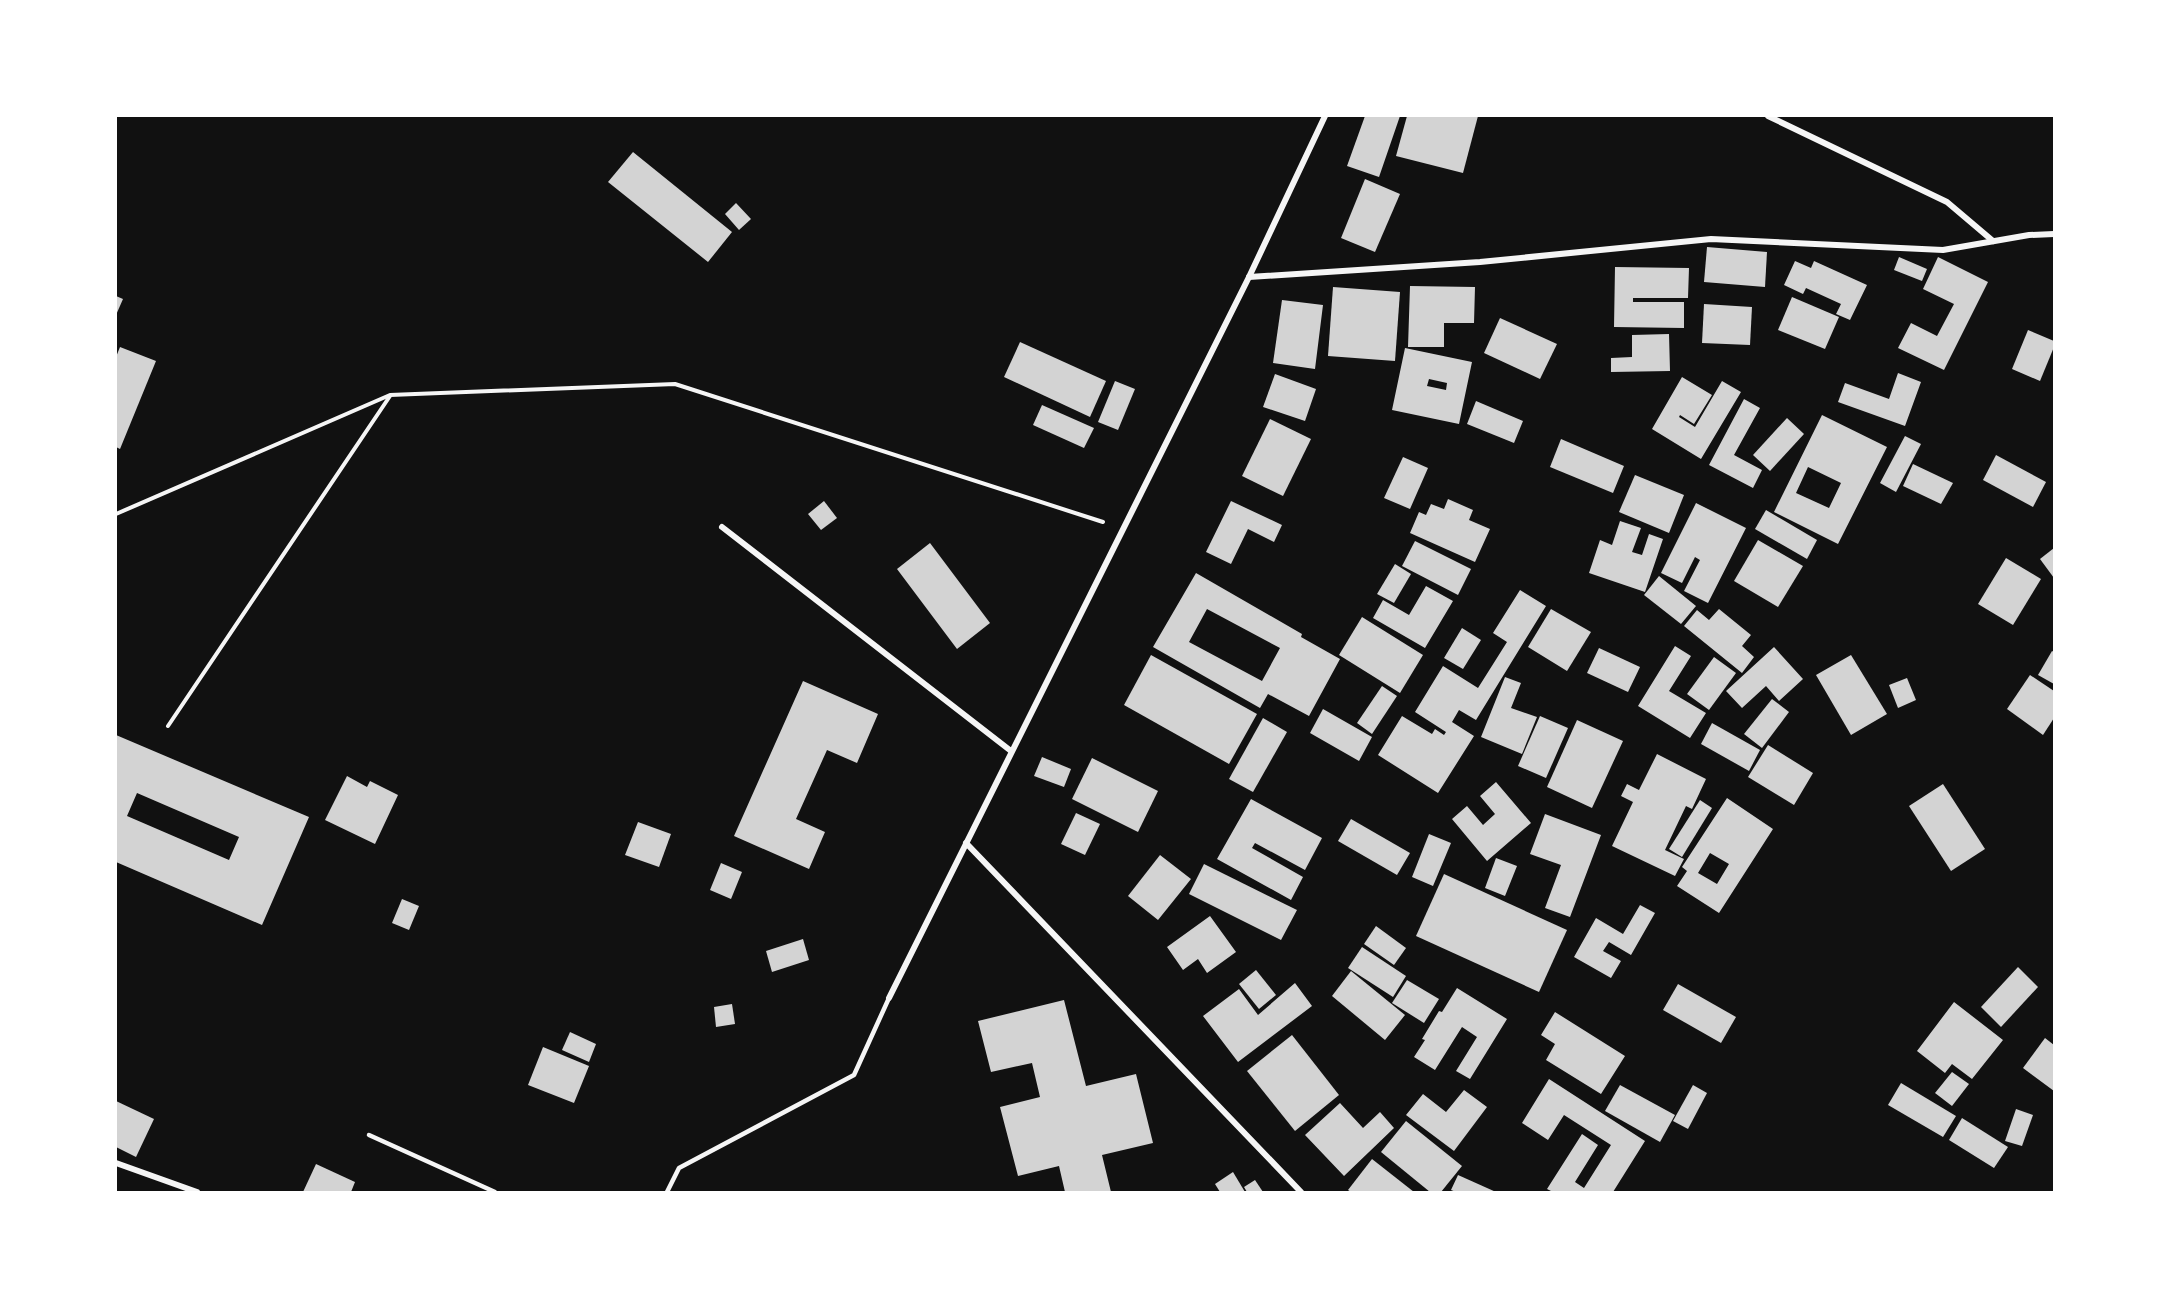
<svg xmlns="http://www.w3.org/2000/svg" width="2170" height="1308" font-family="Mulish,sans-serif">
  <style>
    .building { fill: #d3d3d3; fill-rule: evenodd }
    .lines { fill: none; stroke-linecap: round; stroke-linejoin: round }
    .path { stroke: #f5f5f5; stroke-width: 4 }
    .service { stroke: #f5f5f5; stroke-width: 4.5 }
    .minor { stroke: #f5f5f5; stroke-width: 6 }
  </style>
  <rect width="100%" height="100%" fill="#111"/>
  <!-- building -->
  <g class="building">
    <polygon points="1365,116 1400,116 1379,177 1347,166"/>
    <polygon points="1407,116 1478,116 1463,173 1396,156"/>
    <polygon points="633,152 732,232 708,262 608,182"/>
    <polygon points="1365,179 1400,194 1375,252 1341,238"/>
    <polygon points="736,203 751,219 739,230 725,214"/>
    <polygon points="1707,247 1767,252 1765,287 1704,282"/>
    <polygon points="1899,257 1927,269 1922,281 1894,270"/>
    <polygon points="1938,257 1988,282 1944,370 1898,348 1911,323 1937,336 1954,304 1923,289"/>
    <polygon points="1795,261 1811,268 1814,261 1867,285 1850,320 1836,314 1841,304 1806,288 1803,294 1784,285"/>
    <polygon points="1615,267 1689,268 1688,298 1633,298 1633,302 1684,302 1684,328 1614,327"/>
    <polygon points="1410,286 1475,287 1474,323 1444,323 1444,347 1408,347"/>
    <polygon points="1333,287 1400,292 1395,361 1328,356"/>
    <polygon points="116,296 123,299 116,315"/>
    <polygon points="1792,297 1839,317 1825,349 1778,330"/>
    <polygon points="1282,300 1323,305 1315,369 1273,363"/>
    <polygon points="1704,304 1752,307 1750,345 1702,343"/>
    <polygon points="1500,318 1557,344 1540,379 1484,353"/>
    <polygon points="2028,330 2054,341 2054,347 2040,381 2012,369"/>
    <polygon points="1669,334 1670,371 1611,372 1611,358 1632,357 1632,335"/>
    <polygon points="1020,342 1106,381 1090,417 1004,377"/>
    <polygon points="120,347 156,361 120,449 116,447 116,357"/>
    <path d="M1405,348L1472,362L1459,424L1392,410ZM1429,379L1447,383L1446,390L1427,386Z"/>
    <polygon points="1898,373 1921,382 1905,426 1838,402 1845,383 1889,399"/>
    <polygon points="1275,374 1316,389 1305,421 1263,407"/>
    <polygon points="1682,377 1712,395 1694,424 1680,415 1679,417 1695,427 1722,381 1741,392 1701,459 1652,429"/>
    <polygon points="1115,381 1135,389 1118,430 1098,422"/>
    <polygon points="1744,399 1760,408 1734,455 1762,470 1753,488 1709,465"/>
    <polygon points="1476,401 1523,421 1514,443 1467,424"/>
    <polygon points="1042,405 1094,428 1084,448 1033,425"/>
    <path d="M1822,415L1887,447L1838,544L1774,512ZM1808,467L1841,483L1829,508L1796,493Z"/>
    <polygon points="1787,418 1804,434 1770,471 1753,455"/>
    <polygon points="1270,419 1311,439 1283,496 1242,476"/>
    <polygon points="1905,436 1921,444 1896,492 1880,483"/>
    <polygon points="1561,439 1624,466 1613,493 1550,467"/>
    <polygon points="1996,455 2046,482 2033,507 1983,480"/>
    <polygon points="1403,457 1428,468 1410,509 1384,498"/>
    <polygon points="1913,464 1953,483 1941,504 1903,486"/>
    <polygon points="1635,475 1684,495 1669,533 1619,512"/>
    <polygon points="1448,499 1473,510 1469,520 1490,529 1475,562 1410,533 1419,512 1426,515 1431,504 1444,509"/>
    <polygon points="824,501 837,518 821,530 808,514"/>
    <polygon points="1231,501 1282,525 1274,542 1248,529 1231,564 1206,552"/>
    <polygon points="1696,503 1746,528 1708,603 1684,591 1700,560 1695,557 1682,583 1661,573"/>
    <polygon points="1766,510 1817,540 1807,559 1755,529"/>
    <polygon points="1620,521 1641,528 1632,552 1642,555 1649,534 1663,539 1645,592 1589,573 1600,540 1612,545"/>
    <polygon points="1758,540 1803,566 1778,607 1734,581"/>
    <polygon points="1415,541 1471,569 1458,595 1402,566"/>
    <polygon points="930,543 990,623 957,649 897,569"/>
    <polygon points="2054,548 2054,578 2040,559"/>
    <polygon points="2006,558 2041,579 2013,625 1978,604"/>
    <polygon points="1395,564 1411,574 1394,603 1377,594"/>
    <path d="M1196,573L1302,634L1301,637L1340,659L1309,716L1268,694L1260,708L1153,647ZM1207,609L1280,648L1262,681L1189,642Z"/>
    <polygon points="1659,576 1696,606 1681,624 1644,595"/>
    <polygon points="1426,586 1453,601 1425,648 1373,618 1383,600 1409,615"/>
    <polygon points="1520,590 1546,606 1476,720 1459,710 1452,722 1474,736 1438,793 1378,755 1402,716 1432,734 1435,729 1444,735 1446,732 1415,712 1443,666 1478,688 1507,642 1493,633"/>
    <polygon points="1551,609 1591,632 1567,671 1528,647"/>
    <polygon points="1719,609 1751,635 1742,646 1754,657 1742,673 1684,626 1697,610 1709,620"/>
    <polygon points="1362,617 1423,655 1400,693 1339,655"/>
    <polygon points="1462,628 1481,640 1463,669 1444,658"/>
    <polygon points="1675,646 1691,656 1669,691 1706,713 1690,738 1638,706"/>
    <polygon points="1774,647 1803,679 1779,701 1766,686 1742,708 1726,691"/>
    <polygon points="1599,648 1640,667 1628,692 1587,673"/>
    <polygon points="2052,651 2054,652 2054,684 2038,675"/>
    <polygon points="1151,655 1257,714 1229,764 1124,705"/>
    <polygon points="1851,655 1887,714 1851,735 1816,675"/>
    <polygon points="1714,657 1736,673 1709,710 1687,694"/>
    <polygon points="2030,675 2054,691 2054,718 2043,735 2007,709"/>
    <polygon points="1505,677 1521,683 1511,708 1537,717 1522,754 1481,737"/>
    <polygon points="1907,678 1916,700 1898,708 1889,685"/>
    <polygon points="803,681 878,714 857,763 827,750 796,819 825,832 809,869 734,836"/>
    <polygon points="1382,686 1397,696 1372,734 1357,723"/>
    <polygon points="1772,699 1789,712 1762,748 1744,734"/>
    <polygon points="1323,709 1372,737 1359,761 1310,733"/>
    <polygon points="1540,716 1568,728 1546,778 1518,766"/>
    <polygon points="1263,718 1287,732 1253,792 1229,779"/>
    <polygon points="1577,720 1623,741 1592,808 1547,787"/>
    <polygon points="1712,723 1760,750 1749,771 1701,744"/>
    <path d="M116,735L309,817L262,925L116,862ZM137,793L239,837L229,860L127,816Z"/>
    <polygon points="1768,745 1813,773 1794,805 1748,777"/>
    <polygon points="1657,754 1706,779 1692,809 1686,806 1665,850 1684,859 1675,876 1612,846 1633,802 1621,796 1627,784 1639,790"/>
    <polygon points="1042,757 1071,769 1064,787 1034,776"/>
    <polygon points="1092,758 1158,791 1138,832 1072,799"/>
    <polygon points="347,776 367,787 370,781 398,795 375,844 325,820"/>
    <polygon points="1496,782 1531,823 1487,861 1452,819 1467,806 1483,825 1495,814 1480,796"/>
    <polygon points="1943,784 1985,849 1951,871 1909,806"/>
    <path d="M1727,798L1773,829L1719,913L1677,886L1687,871L1682,867ZM1710,853L1729,864L1717,884L1698,873Z"/>
    <polygon points="1251,799 1322,838 1305,870 1255,843 1252,848 1303,877 1291,900 1217,859"/>
    <polygon points="1700,800 1712,808 1682,857 1669,849"/>
    <polygon points="1076,813 1100,824 1085,855 1061,844"/>
    <polygon points="1545,814 1601,835 1570,917 1545,908 1561,865 1530,854"/>
    <polygon points="1351,819 1410,853 1397,875 1338,841"/>
    <polygon points="638,822 671,834 659,867 625,855"/>
    <polygon points="1429,834 1451,843 1433,886 1412,877"/>
    <polygon points="1160,855 1191,879 1158,920 1128,896"/>
    <polygon points="1496,858 1517,866 1505,896 1485,888"/>
    <polygon points="721,863 742,872 731,899 710,890"/>
    <polygon points="1204,864 1297,910 1281,940 1189,894"/>
    <polygon points="1444,874 1567,930 1539,992 1416,936"/>
    <polygon points="402,899 419,906 409,930 392,923"/>
    <polygon points="1640,905 1655,913 1631,955 1609,942 1603,951 1621,961 1611,978 1574,957 1596,918 1623,934"/>
    <polygon points="1210,916 1236,952 1207,973 1198,959 1183,970 1167,947"/>
    <polygon points="1376,926 1406,948 1394,965 1364,944"/>
    <polygon points="803,939 809,960 772,972 766,951"/>
    <polygon points="1362,947 1406,976 1393,997 1348,968"/>
    <polygon points="2018,967 2038,987 2001,1027 1981,1007"/>
    <polygon points="1256,970 1276,995 1259,1009 1239,984"/>
    <polygon points="1351,971 1405,1015 1385,1040 1332,996"/>
    <polygon points="1407,980 1439,999 1424,1023 1392,1003"/>
    <polygon points="1295,983 1312,1006 1238,1062 1203,1016 1239,989 1258,1015"/>
    <polygon points="1678,984 1736,1017 1721,1043 1663,1010"/>
    <polygon points="1457,988 1507,1019 1470,1079 1456,1071 1477,1037 1462,1027 1435,1070 1414,1057 1425,1040 1422,1039 1439,1011 1442,1012"/>
    <polygon points="1064,1000 1086,1086 1136,1074 1153,1143 1102,1155 1111,1192 1065,1192 1059,1166 1018,1176 1000,1107 1040,1097 1032,1063 991,1072 978,1021"/>
    <polygon points="1954,1002 2003,1040 1972,1079 1952,1064 1945,1073 1917,1051"/>
    <polygon points="732,1004 735,1024 716,1027 714,1007"/>
    <polygon points="1555,1012 1625,1056 1601,1094 1546,1060 1555,1044 1541,1035"/>
    <polygon points="570,1032 596,1044 589,1062 562,1050"/>
    <polygon points="1292,1035 1339,1095 1295,1131 1247,1071"/>
    <polygon points="2045,1038 2054,1045 2054,1091 2023,1068"/>
    <polygon points="543,1047 589,1066 574,1103 528,1085"/>
    <polygon points="1952,1072 1969,1084 1952,1106 1935,1093"/>
    <polygon points="1549,1079 1645,1141 1613,1192 1553,1192 1547,1189 1582,1134 1598,1145 1575,1182 1584,1188 1611,1145 1564,1115 1548,1140 1522,1123"/>
    <polygon points="1901,1083 1956,1116 1943,1137 1888,1105"/>
    <polygon points="1620,1085 1675,1115 1660,1142 1605,1111"/>
    <polygon points="1693,1085 1707,1093 1688,1129 1673,1121"/>
    <polygon points="1464,1090 1487,1107 1454,1151 1406,1115 1423,1094 1446,1112"/>
    <polygon points="116,1101 154,1119 136,1157 116,1147"/>
    <polygon points="1340,1103 1363,1128 1380,1112 1394,1128 1344,1176 1305,1135"/>
    <polygon points="2016,1109 2033,1115 2022,1146 2005,1141"/>
    <polygon points="1962,1118 2008,1147 1994,1168 1949,1140"/>
    <polygon points="1406,1121 1462,1166 1441,1192 1430,1192 1381,1152"/>
    <polygon points="1372,1159 1414,1192 1351,1192 1348,1190"/>
    <polygon points="316,1164 355,1182 351,1192 303,1192"/>
    <polygon points="1233,1172 1245,1192 1220,1192 1215,1184"/>
    <polygon points="1458,1175 1496,1192 1456,1192 1451,1190"/>
    <polygon points="1255,1180 1263,1192 1247,1192 1244,1187"/>
  </g>
  <g class="lines">
    <!-- path -->
    <g class="path">
      <polyline points="116,514 390,395 675,384 1103,522"/>
      <polyline points="168,726 390,396"/>
    </g>
    <!-- service -->
    <g class="service">
      <polyline points="369,1135 495,1192"/>
      <polyline points="667,1192 679,1168 854,1075 889,998"/>
    </g>
    <!-- minor -->
    <g class="minor">
      <polyline points="1768,116 1947,202 1993,241"/>
      <polyline points="1249,277 1480,262 1711,239 1943,250 2029,235 2054,234"/>
      <polyline points="722,527 1011,751"/>
      <polyline points="966,843 1301,1192"/>
      <polyline points="889,998 1249,277 1325,116"/>
      <polyline points="116,1163 197,1192"/>
    </g>
  </g>
  <!-- border -->
  <rect width="2170" height="1308" fill="none" stroke="#ffffff" stroke-width="234"/>
</svg>
